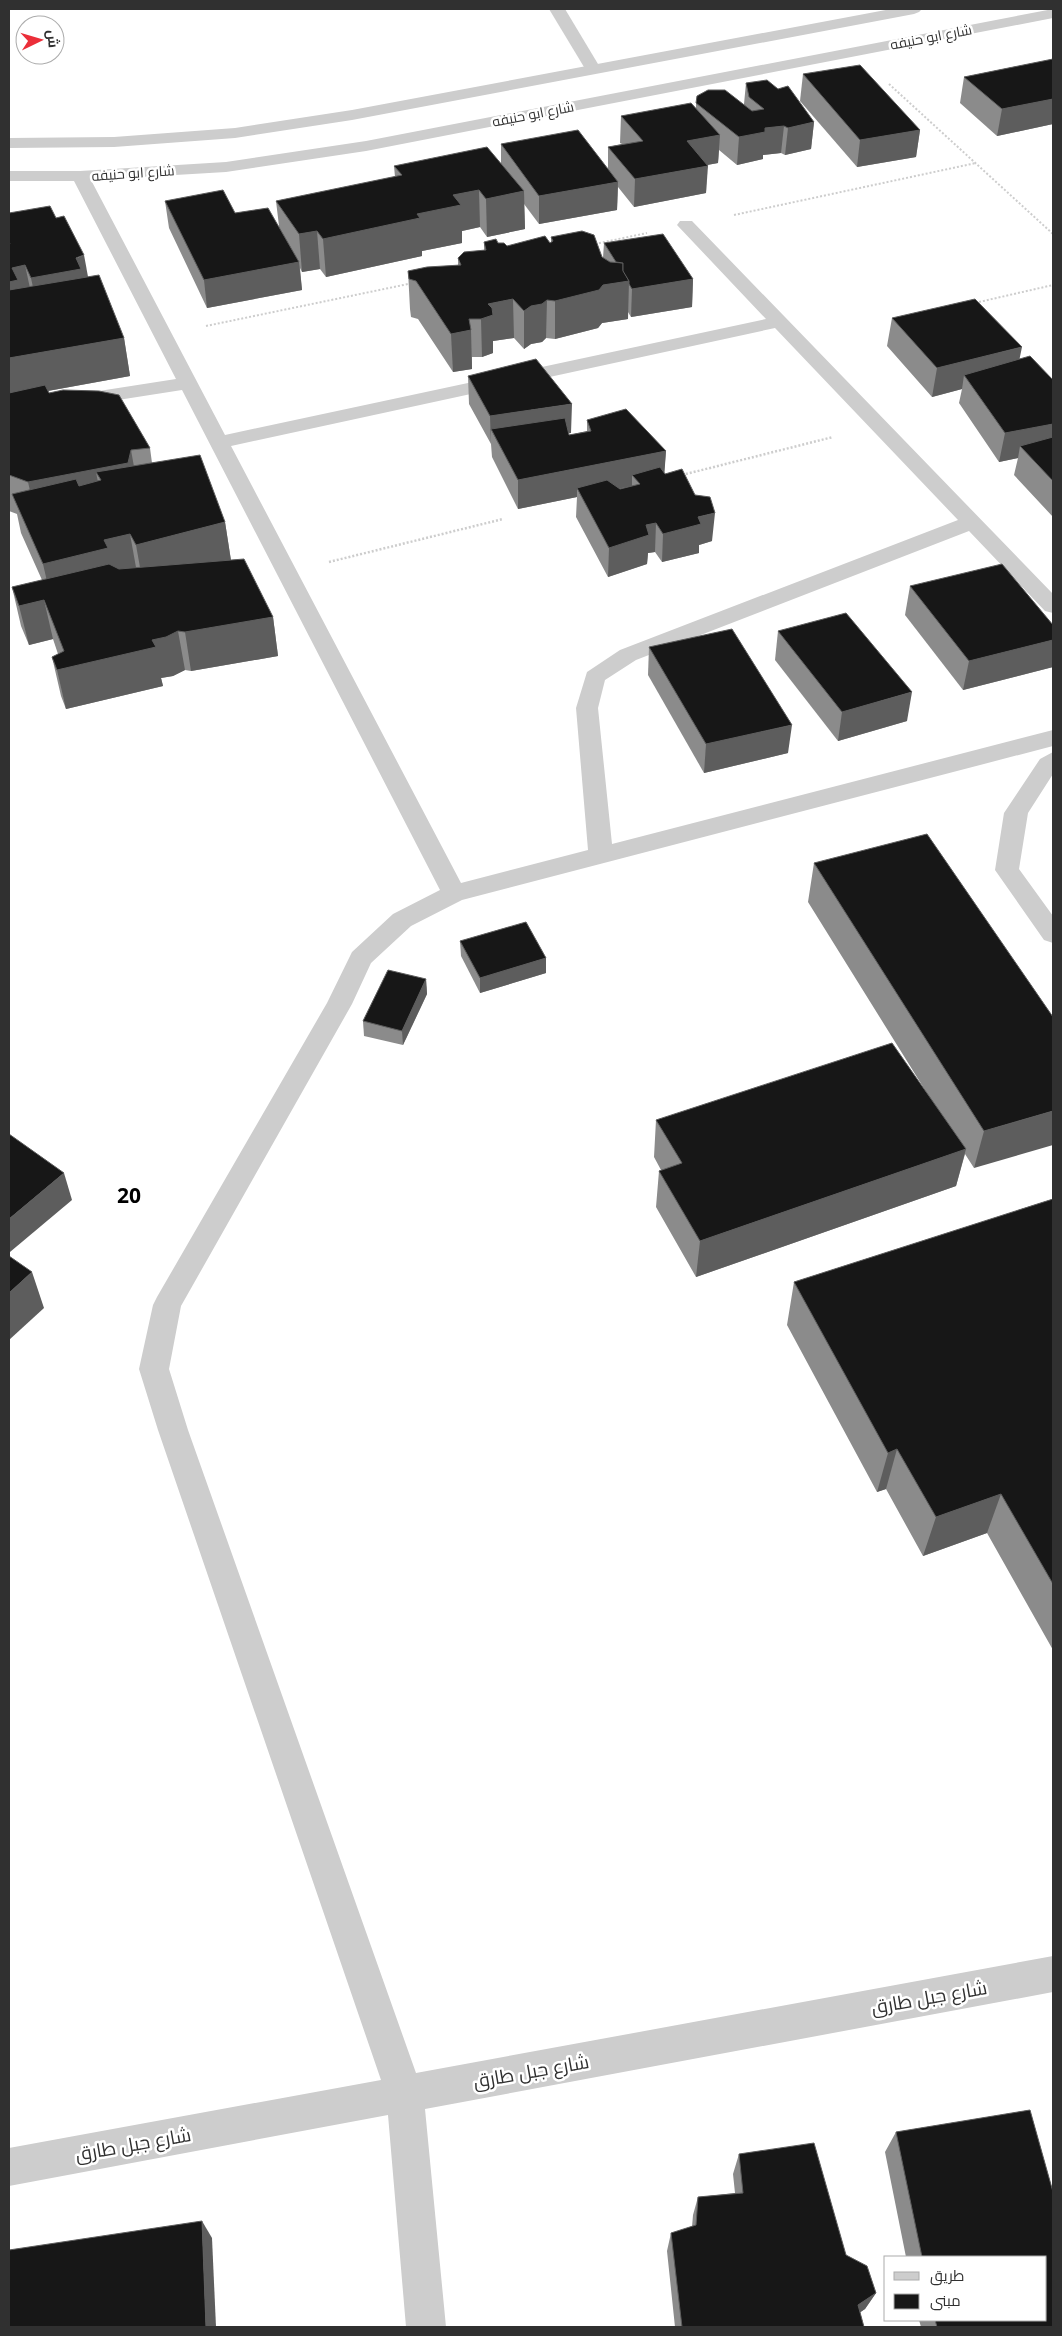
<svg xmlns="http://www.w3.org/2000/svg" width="1062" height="2336" font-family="'Open Sans',Cairo,sans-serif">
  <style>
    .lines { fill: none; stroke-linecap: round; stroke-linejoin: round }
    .path-far1 { stroke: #cdcdcd; stroke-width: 2; stroke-dasharray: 2 2; stroke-linecap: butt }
    .path { stroke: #cdcdcd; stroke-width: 2.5; stroke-dasharray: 2 2; stroke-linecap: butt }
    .service { fill: #cdcdcd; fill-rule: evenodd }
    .minor { fill: #cdcdcd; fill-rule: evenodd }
    .wall { fill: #8b8b8b }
    .shaded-wall { fill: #5d5d5d }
    .building { fill: #171717; stroke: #5d5d5d }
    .labels { text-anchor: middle; stroke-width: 5; stroke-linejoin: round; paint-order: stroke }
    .far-street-label { font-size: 14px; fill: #303030; stroke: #fff }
    .near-street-label { font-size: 19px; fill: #303030; stroke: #fff }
    .district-label { font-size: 21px; font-weight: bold; fill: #000; stroke: #fff }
  </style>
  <rect width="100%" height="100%" fill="#fff"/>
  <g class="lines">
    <!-- path-far1 -->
    <g class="path-far1">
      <polyline points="889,84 1053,234"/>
      <polyline points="734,215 976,163"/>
      <polyline points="595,244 647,233"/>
      <polyline points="979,302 1053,285"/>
      <polyline points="206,326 413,283"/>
    </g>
    <!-- path -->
    <g class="path">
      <polyline points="682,475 833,437"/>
      <polyline points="329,562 503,519"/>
    </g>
    <!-- service -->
    <polygon class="service" points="549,9 565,9 601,69 599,72 587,72"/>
    <!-- minor -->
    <g class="minor">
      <polygon points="891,9 922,9 919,12 914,14 352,120 235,138 114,147 9,148 9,138 114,137 235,128 352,110"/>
      <path d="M1053,9V18L366,151L226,172L91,180L225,435L766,319L677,225L680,221H692L1053,594V613L1045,611L969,531L636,660L605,680L598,708L612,844L1053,730V746L462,900L411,926L371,963L352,1004L181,1306L169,1369L188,1430L416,2073L1053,1956V1992L425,2109L446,2327H406L388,2115L9,2186V2148L381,2080L158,1430L139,1369L153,1305L157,1297L327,1003L352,952L393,914L440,890L182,390L9,417V405L176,379L74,181H9V171H80L226,162L366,141ZM775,328L958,520L620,650L587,672L576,708L588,850L461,883L231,446Z"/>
      <polygon points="1053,752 1053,774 1028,813 1019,869 1053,916 1053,943 1044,940 995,870 1004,813 1040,759"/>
    </g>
  </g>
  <!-- wall -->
  <g class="wall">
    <polygon points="1053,59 1053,124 997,136 960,103 964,77"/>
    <polygon points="803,74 920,130 916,157 857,167 800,101"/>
    <polygon points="746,83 814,122 811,149 785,155 781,153 763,155 763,159 737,165 719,150 718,163 707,165 706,193 634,207 618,187 617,210 539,224 524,204 525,229 487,237 480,227 462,231 462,243 422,251 422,256 326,277 320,269 302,272 300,268 302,290 207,308 169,228 165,201 235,213 279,226 276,201 395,177 394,166 501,163 501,144 608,168 608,147 622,144 620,143 621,116 696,108 696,103 744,104"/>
    <polygon points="9,213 88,277 124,338 130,376 48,391 49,393 150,448 152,463 225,522 231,560 273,617 278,656 191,671 185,670 173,676 161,678 163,686 66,709 61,696 52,657 58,654 53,639 29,645 21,626 12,587 42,580 21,533 17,514 9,511"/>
    <polygon points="551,237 603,258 604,243 693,279 692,307 631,317 628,312 628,319 602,323 598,328 555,339 546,338 542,342 531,344 524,349 514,338 493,341 493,353 482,357 472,357 472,369 453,372 418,319 411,317 410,309 408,271 458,265 458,258 484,250 484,242 498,243 507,246 550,243 551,242"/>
    <polygon points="892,318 1020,359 1053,380 1053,517 1014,475 1018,458 999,462 959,403 962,389 932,397 887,346"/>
    <polygon points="468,376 571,433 569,433 569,435 587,431 587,420 666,451 664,473 712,541 699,545 699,553 662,562 655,552 648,553 647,564 608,577 576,517 577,497 518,509 492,457 491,444 469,404"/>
    <polygon points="910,586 1053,625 1053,667 963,690 905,615"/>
    <polygon points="778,631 907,721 838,741 775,660"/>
    <polygon points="649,647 788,753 704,773 648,675"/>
    <polygon points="814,863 1053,1017 974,1168 965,1154 956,1186 696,1277 656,1207 659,1171 661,1170 654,1157 656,1120 930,1098 808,902"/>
    <polygon points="460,941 546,958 546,973 480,993 461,956"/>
    <polygon points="426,979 427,994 403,1045 364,1036 363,1021"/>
    <polygon points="1053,1199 1053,1650 987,1533 923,1556 886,1489 877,1492 787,1325 794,1282"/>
    <polygon points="1030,2110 1053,2192 1053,2327 921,2327 919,2320 1046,2320 1046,2257 906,2257 885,2152 896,2132"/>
    <polygon points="739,2154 846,2255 876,2293 865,2309 860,2312 864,2327 675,2327 667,2251 671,2233 692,2227 693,2215 698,2197 735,2193 733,2174"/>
  </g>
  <!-- shaded-wall -->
  <g class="shaded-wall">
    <polygon points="1053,99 1053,124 997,136 1002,109"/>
    <polygon points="814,122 811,149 785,155 788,128"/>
    <polygon points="784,126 781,153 763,155 763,159 737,165 739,137 765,128"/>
    <polygon points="920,130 916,157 857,167 860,140"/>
    <polygon points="720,135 718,163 685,169 687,141"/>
    <polygon points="708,166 706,193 634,207 635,179"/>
    <polygon points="618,182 617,210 539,224 539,196"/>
    <polygon points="479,190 480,227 462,231 462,243 422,251 422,256 326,277 323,239 417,214 453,195"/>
    <polygon points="524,191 525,229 487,237 486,199"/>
    <polygon points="317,231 320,269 302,272 299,234"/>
    <polygon points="84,255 89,282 37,306 31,278"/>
    <polygon points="299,262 302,290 207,308 204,280"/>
    <polygon points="25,265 31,293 9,311 9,282 12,268"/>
    <polygon points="693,279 692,307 631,317 632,289"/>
    <polygon points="629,281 628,319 602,323 598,328 555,339 555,301 603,285"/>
    <polygon points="513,299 514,338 493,341 493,353 482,357 481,319 488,304"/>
    <polygon points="547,300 546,338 542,342 531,344 524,349 524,311 531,306"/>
    <polygon points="471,330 472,369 453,372 451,334"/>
    <polygon points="124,338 130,376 9,398 9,358"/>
    <polygon points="1022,347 1016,376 964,375 962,389 932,397 937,368"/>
    <polygon points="572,404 571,433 498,443 491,429 491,444 490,416"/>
    <polygon points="1053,424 1053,451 1020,446 1018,458 999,462 1005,433"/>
    <polygon points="131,450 138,489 101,480 96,472 103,508 37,521 28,482"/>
    <polygon points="666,451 664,479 632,475 632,486 581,496 577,488 577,497 518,509 518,480"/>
    <polygon points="715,513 712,541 699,545 699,553 662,562 663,534 698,517"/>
    <polygon points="225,522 231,561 143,584 136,545"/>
    <polygon points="656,523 655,552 648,553 647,564 608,577 609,548 646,525"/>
    <polygon points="130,534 137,573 52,603 43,564 104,540"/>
    <polygon points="44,600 53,639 29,645 19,606"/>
    <polygon points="273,617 278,656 191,671 185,632"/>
    <polygon points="178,631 185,670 173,676 161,678 163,686 66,709 57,670"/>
    <polygon points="1053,640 1053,667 963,690 969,661"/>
    <polygon points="912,692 907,721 838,741 842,712"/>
    <polygon points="792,725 788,753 704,773 706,744"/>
    <polygon points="546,958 546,973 480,993 480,978"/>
    <polygon points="426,979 427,994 403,1045 402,1031"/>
    <polygon points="1053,1111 1053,1145 974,1168 984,1131"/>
    <polygon points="966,1149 956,1186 696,1277 700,1241"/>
    <polygon points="64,1173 72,1200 10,1252 9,1250 9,1219"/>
    <polygon points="32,1272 44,1308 9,1340 9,1293"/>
    <polygon points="897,1449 886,1489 877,1492 888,1453"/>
    <polygon points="1001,1494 987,1533 923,1556 936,1517"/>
    <polygon points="202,2221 212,2238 216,2327 206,2327"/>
    <polygon points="876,2293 865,2309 848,2321 858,2305"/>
  </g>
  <!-- building -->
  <g class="building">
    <polygon points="1053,59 1053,99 1002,109 964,77"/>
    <polygon points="860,65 920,130 860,140 803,74"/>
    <polygon points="767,80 778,89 788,86 814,122 788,128 784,126 765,128 765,132 739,137 696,103 697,96 708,90 725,90 752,111 764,109 749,97 746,83"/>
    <polygon points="691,103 720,135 687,141 708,166 635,179 608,147 643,141 621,116"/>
    <polygon points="578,130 618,182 539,196 501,144"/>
    <polygon points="487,147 524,191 486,199 479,190 453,195 461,205 417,214 420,218 323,239 317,231 299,234 276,201 402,175 394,166"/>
    <polygon points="223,190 235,213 268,208 299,262 204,280 165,201"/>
    <polygon points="50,206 56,218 64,216 84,255 76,258 81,269 31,278 25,265 12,268 18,280 9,282 9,244 10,244 9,242 9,213"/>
    <polygon points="582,231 594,235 602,257 610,262 623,263 623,270 629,281 603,285 599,290 555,301 547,300 542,304 531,306 524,311 513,299 488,304 492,308 493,315 481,319 469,319 471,330 451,334 416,281 409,279 408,271 427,267 461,265 458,258 464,252 486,250 484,242 496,239 498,243 504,243 507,246 545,236 550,243 553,241 551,237"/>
    <polygon points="663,234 693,279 632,289 629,284 629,281 623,271 623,263 616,262 604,243"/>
    <polygon points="99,275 124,338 9,358 9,290"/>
    <polygon points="975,299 1022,347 937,368 892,318"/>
    <polygon points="1030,356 1053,380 1053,424 1005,433 964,375"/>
    <polygon points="536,359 572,404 490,416 468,376"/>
    <polygon points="45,385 49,393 63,390 99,391 119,395 150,448 131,450 128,463 28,482 9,475 9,393"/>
    <polygon points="626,409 666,451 518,480 491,429 565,418 569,435 591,431 587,420"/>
    <polygon points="1053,437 1053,481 1020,446"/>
    <polygon points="200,455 225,522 136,545 130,534 104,540 108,548 43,564 12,494 76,479 79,486 101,480 96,472"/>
    <polygon points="660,467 665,474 682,469 695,495 710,497 715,513 698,517 701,524 663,534 656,523 646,525 649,535 609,548 577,488 607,480 620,489 640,484 632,475"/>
    <polygon points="244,559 273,617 185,632 178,631 166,637 152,640 156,647 57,670 52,657 64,651 44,600 19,606 12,587 109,564 119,569"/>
    <polygon points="1002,564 1053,625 1053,640 969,661 910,586"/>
    <polygon points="846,613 912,692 842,712 778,631"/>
    <polygon points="732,629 792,725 706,744 649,647"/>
    <polygon points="927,834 1053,1017 1053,1111 984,1131 814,863"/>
    <polygon points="526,922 546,958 480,978 460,941"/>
    <polygon points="388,970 426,979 402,1031 363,1021"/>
    <polygon points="892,1043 966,1149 700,1241 659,1171 682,1163 656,1120"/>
    <polygon points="9,1134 64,1173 9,1219"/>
    <polygon points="1053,1199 1053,1584 1001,1494 936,1517 897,1449 888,1453 794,1282"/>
    <polygon points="9,1256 32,1272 9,1293"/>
    <polygon points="1030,2110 1053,2192 1053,2327 937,2327 935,2320 1046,2320 1046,2257 922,2257 896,2132"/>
    <polygon points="814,2143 846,2255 867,2266 876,2293 858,2305 864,2327 682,2327 671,2233 696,2225 698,2197 743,2193 739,2154"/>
    <polygon points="202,2221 206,2327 9,2327 9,2250"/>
  </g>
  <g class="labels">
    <!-- far-street labels -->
    <g class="far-street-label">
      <text transform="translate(931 37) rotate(-11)" y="5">شارع ابو حنيفه</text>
      <text transform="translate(533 114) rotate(-11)" y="5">شارع ابو حنيفه</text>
      <text transform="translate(133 173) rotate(-4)" y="5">شارع ابو حنيفه</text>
    </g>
    <!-- near-street labels -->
    <g class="near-street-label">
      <text transform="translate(929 1997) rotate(-10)" y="7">شارع جبل طارق</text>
      <text transform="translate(531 2071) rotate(-10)" y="7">شارع جبل طارق</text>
      <text transform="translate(133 2144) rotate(-10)" y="7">شارع جبل طارق</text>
    </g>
    <!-- district labels -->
    <g class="district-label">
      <text x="129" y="1203">20</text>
    </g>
  </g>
  <!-- border -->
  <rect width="1062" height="2336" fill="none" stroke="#303030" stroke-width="20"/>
  <!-- legend -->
  <rect x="884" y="2256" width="162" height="65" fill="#ffffff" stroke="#acacac"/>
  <rect x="894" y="2272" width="25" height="8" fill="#cdcdcd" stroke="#acacac"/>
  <text x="930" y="2281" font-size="15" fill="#303030">طريق</text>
  <rect x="894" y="2294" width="25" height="15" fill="#171717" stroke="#acacac"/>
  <text x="930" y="2306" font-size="15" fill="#303030">مبنى</text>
  <!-- north arrow -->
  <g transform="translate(40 40) rotate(85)"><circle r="24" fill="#ffffff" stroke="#acacac"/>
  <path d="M0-4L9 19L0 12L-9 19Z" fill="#eb2e39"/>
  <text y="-8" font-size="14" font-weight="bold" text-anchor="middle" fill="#303030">ش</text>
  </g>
</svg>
